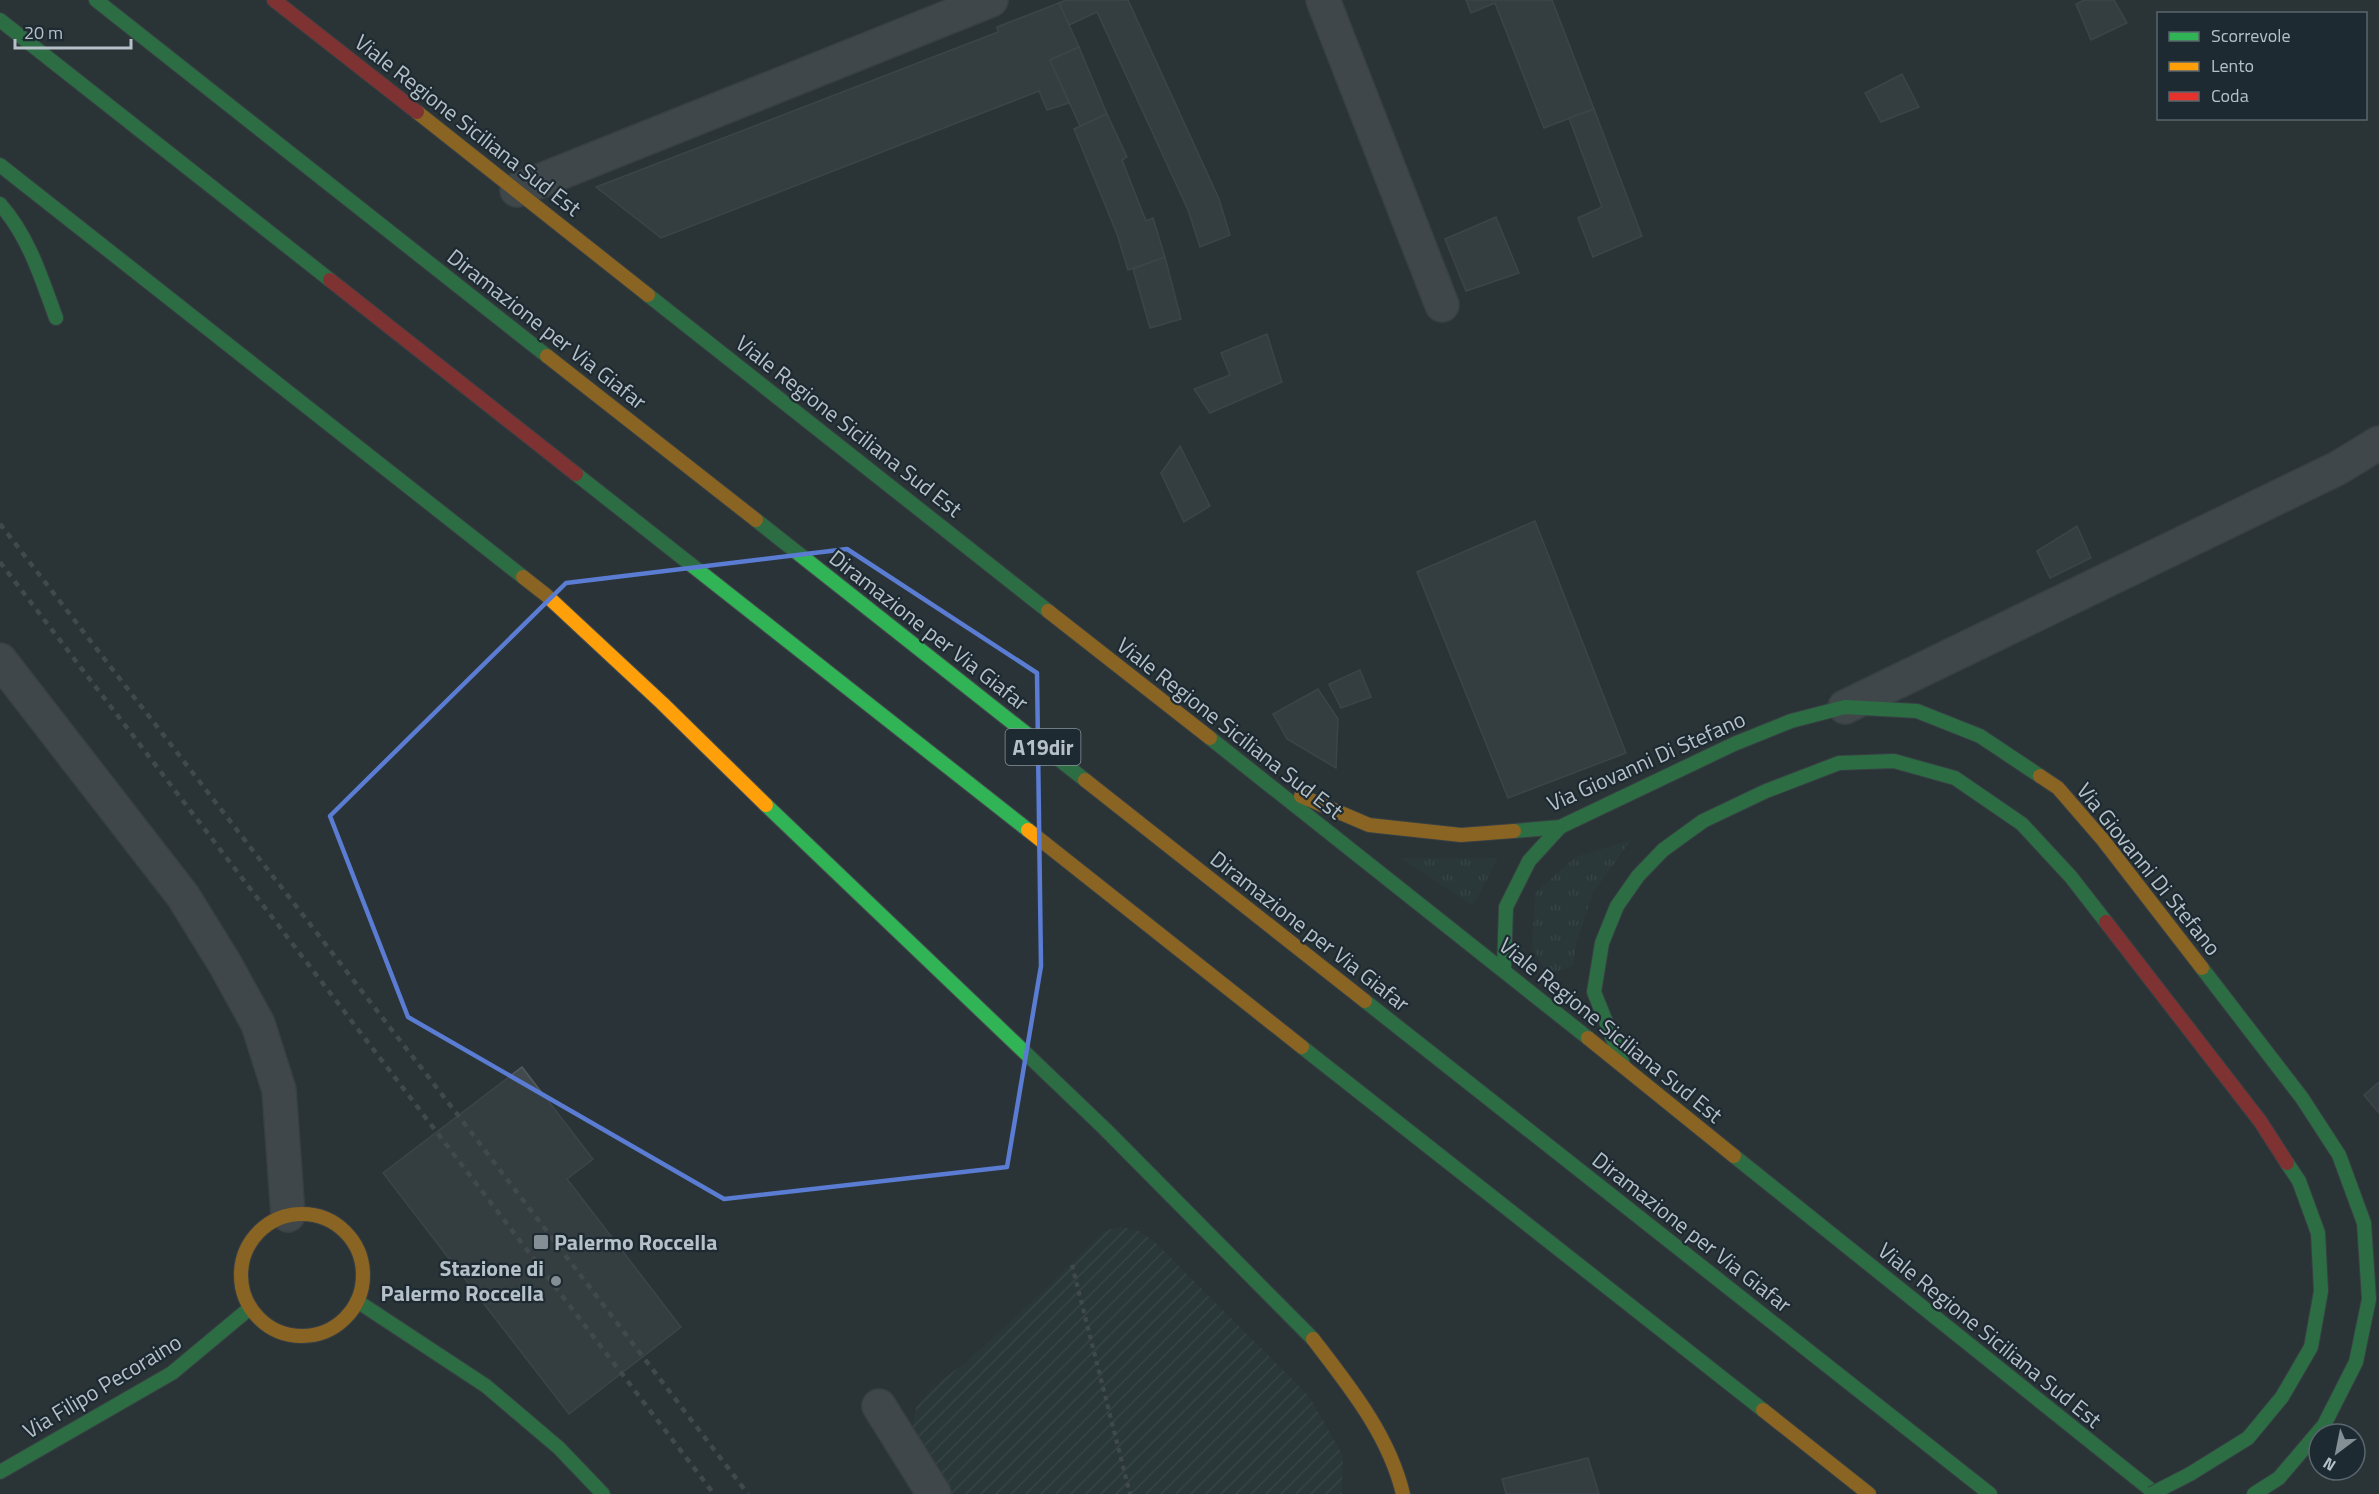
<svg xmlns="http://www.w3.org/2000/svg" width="2379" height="1494" font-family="'Titillium Web',sans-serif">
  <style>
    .grass { fill: url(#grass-tufts) }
    .garden { fill: url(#garden-furrows) }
    .building { fill: #424a4d; stroke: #525a5f; stroke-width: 1.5 }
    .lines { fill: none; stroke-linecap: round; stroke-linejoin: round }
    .street-casing { stroke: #484f52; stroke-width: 36 }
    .fast-casing { stroke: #484f52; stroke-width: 16 }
    .slow-casing { stroke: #484f52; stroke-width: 16 }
    .jam-casing { stroke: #484f52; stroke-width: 16 }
    .path { stroke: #5f6569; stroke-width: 4; stroke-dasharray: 4.5 4.5; stroke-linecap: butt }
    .street { stroke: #5b6165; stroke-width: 33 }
    .fast { stroke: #30b455; stroke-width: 14 }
    .slow { stroke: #ff9f0a; stroke-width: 14 }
    .jam { stroke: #e5322d; stroke-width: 14 }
    .rail { stroke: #5f6468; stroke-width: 4.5; stroke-dasharray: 6 6; stroke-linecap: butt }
    .fast-bridge-casing { stroke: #484f52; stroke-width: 16; stroke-linecap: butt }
    .fast-bridge { stroke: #30b455; stroke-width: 14 }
    .marked { fill: none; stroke: #5a7cd2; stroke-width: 4.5; stroke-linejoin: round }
    .poi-dot { fill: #848f95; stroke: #1e2a32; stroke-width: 2 }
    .labels { text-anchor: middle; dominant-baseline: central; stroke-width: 4.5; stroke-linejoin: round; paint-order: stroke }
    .shield { fill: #1e2a32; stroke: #88939b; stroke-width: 1.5 }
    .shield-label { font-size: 21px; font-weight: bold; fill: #b5c0c8 }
    .street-label { font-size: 22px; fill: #b5c0c8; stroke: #1e2a32 }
    .poi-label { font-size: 22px; font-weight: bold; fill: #b5c0c8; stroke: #1e2a32; text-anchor: start }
  </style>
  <defs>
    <pattern id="grass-tufts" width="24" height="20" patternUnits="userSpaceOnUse" patternTransform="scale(1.5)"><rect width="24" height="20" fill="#2a3f3c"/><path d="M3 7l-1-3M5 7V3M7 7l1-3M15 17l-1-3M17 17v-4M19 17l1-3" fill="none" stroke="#475957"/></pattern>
    <pattern id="garden-furrows" width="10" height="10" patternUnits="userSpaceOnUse" patternTransform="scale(1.5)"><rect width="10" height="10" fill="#2a3f3c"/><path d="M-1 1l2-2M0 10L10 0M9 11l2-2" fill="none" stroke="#475957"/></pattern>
  </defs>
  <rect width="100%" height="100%" fill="#2a3337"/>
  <!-- grass -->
  <g class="grass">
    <path d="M1631,840L1593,893L1576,945L1573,966L1548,975L1532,948L1535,893L1575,857Z"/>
    <path d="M1400,858H1498L1473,906Z"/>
  </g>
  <!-- garden -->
  <path class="garden" d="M1121,1227L1137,1230L1153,1240L1309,1396L1343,1456L1342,1494H952L917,1443L912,1427L916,1407L931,1389L967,1361L1036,1298L1103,1231Z"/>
  <!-- building -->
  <g class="building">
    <path d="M1066,0H1128L1219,199L1230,235L1200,247L1188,210L1097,12L1069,25L1059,3Z"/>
    <path d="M1466,0H1552L1594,109L1544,128L1495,3L1471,13Z"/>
    <path d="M2084,0H2114L2127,23L2091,40L2076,4Z"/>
    <path d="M1059,3L1079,47L1050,60L1069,103L1047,110L1039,91L661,238L596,187L998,32L997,27Z"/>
    <path d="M1079,47L1107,114L1080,126L1050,60Z"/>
    <path d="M1902,74L1919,107L1881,122L1865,93Z"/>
    <path d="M1594,109L1642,236L1593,257L1578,218L1602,207L1569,118Z"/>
    <path d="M1107,114L1127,157L1122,160L1146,221L1153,218L1165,257L1128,270L1117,234L1074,129Z"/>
    <path d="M1496,217L1519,273L1466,291L1445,239Z"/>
    <path d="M1165,257L1181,319L1150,328L1133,269Z"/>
    <path d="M1267,334L1282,382L1210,413L1194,389L1230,375L1221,353Z"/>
    <path d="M1180,446L1210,506L1184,522L1161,473Z"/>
    <path d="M1535,521L1626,753L1508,798L1417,572Z"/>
    <path d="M2077,526L2091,558L2050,578L2037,551Z"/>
    <path d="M1360,670L1371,697L1341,708L1329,684Z"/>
    <path d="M1318,689L1338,719L1336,768L1287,739L1273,714Z"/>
    <path d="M522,1067L593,1159L567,1179L681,1327L569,1414L383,1173Z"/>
    <path d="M2379,1082V1113L2364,1095Z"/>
    <path d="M1588,1458L1599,1494H1506L1502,1479Z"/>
  </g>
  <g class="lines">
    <!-- street casing -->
    <g class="street-casing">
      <g id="street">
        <path d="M1323,0L1442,305"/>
        <path d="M517,190L991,0"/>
        <path d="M0,660L183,896L225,964L258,1024L279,1090L288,1215"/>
        <path d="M1845,707L2338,468L2379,443"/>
        <path d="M879,1406L934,1494"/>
      </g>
    </g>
    <!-- fast casing -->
    <g class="fast-casing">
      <g id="fast">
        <path d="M96,0L547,356"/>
        <path d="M0,20L330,280"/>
        <path d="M0,165L523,577"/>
        <path d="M0,204C29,237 41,277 56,318"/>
        <path d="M648,295L1048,611"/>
        <path d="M576,474L1028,830"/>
        <path d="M756,520L1085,780"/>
        <path d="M1210,738L1588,1038"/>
        <path d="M766,805L1105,1129L1313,1339"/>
        <path d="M1514,831L1560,827L1734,744L1791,721L1845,707L1917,711L1980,736L2040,776"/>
        <path d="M2202,968L2302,1098L2339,1155L2364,1223L2369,1299L2356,1362L2324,1425L2279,1478L2254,1494"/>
        <path d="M1504,970L1506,907L1529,861L1560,827"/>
        <path d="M1365,1001L1990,1494"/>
        <path d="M1302,1047L1763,1410"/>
        <path d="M1623,1064L1594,992L1602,943L1617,906L1638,876L1663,850L1703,821L1766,791L1839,763L1894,761L1955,778L2022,824L2071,877L2106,922"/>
        <path d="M1734,1156L2156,1494"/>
        <path d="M357,1301L486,1386L559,1448L603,1494"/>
        <path d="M0,1472L172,1373L250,1308"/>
        <path d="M2190,1474L2248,1438L2282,1397L2311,1347L2321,1291L2318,1233L2299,1181L2287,1163"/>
      </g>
    </g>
    <!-- slow casing -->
    <g class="slow-casing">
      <g id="slow">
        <path d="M417,112L648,295"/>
        <path d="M547,356L756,520"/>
        <path d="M523,577L546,595L662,703L766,805"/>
        <path d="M1048,611L1210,738"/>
        <path d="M2040,776L2058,788L2103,840L2202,968"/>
        <path d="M1085,780L1365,1001"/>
        <path d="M1301,796L1369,825L1461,835L1514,831"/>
        <path d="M1028,830L1302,1047"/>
        <path d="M1588,1038L1734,1156"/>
        <circle cx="302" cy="1275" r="61"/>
        <path d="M1313,1339C1349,1386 1389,1435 1403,1494"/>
        <path d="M1763,1410L1869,1494"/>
      </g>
    </g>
    <!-- jam casing -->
    <g class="jam-casing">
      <g id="jam">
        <path d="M274,0L417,112"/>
        <path d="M330,280L576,474"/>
        <path d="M2106,922L2260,1121L2287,1163"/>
      </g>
    </g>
    <!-- path -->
    <path class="path" d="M1072,1265L1130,1494"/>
    <!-- street -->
    <use href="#street" class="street"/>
    <!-- fast -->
    <use href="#fast" class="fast"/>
    <!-- slow -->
    <use href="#slow" class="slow"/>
    <!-- jam -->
    <use href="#jam" class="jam"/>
    <!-- rail -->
    <g class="rail">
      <path d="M0,524L464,1123L748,1494"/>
      <path d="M0,562L714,1494"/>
    </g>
    <!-- fast-bridge casing -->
    <g class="fast-bridge-casing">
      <path id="fast-bridge" d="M2151,1494L2190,1474"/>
    </g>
    <!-- fast-bridge -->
    <use href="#fast-bridge" class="fast-bridge"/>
  </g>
  <!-- marked area -->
  <path d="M0 0H2379V1494H0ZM847,549L1037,673L1041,966L1007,1167L724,1199L408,1017L330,816L566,583Z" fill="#2a3337" fill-opacity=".55" fill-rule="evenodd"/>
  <path class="marked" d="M847,549L1037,673L1041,966L1007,1167L724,1199L408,1017L330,816L566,583Z"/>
  <!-- markers -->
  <g class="poi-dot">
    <rect x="533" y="1234" width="16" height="16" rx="3"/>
    <circle cx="556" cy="1281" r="6"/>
  </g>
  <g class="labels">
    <!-- shield labels -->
    <rect class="shield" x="1005.5" y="729" width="75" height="36" rx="4.5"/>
    <g class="shield-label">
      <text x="1043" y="747">A19dir</text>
    </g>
    <!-- street labels -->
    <g class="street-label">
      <text transform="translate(468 125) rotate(38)">Viale Regione Siciliana Sud Est</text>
      <text transform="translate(547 329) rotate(38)">Diramazione per Via Giafar</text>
      <text transform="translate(849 426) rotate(38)">Viale Regione Siciliana Sud Est</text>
      <text transform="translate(929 630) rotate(38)">Diramazione per Via Giafar</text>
      <text transform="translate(1230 728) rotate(38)">Viale Regione Siciliana Sud Est</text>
      <text transform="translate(1646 761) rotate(-24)">Via Giovanni Di Stefano</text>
      <text transform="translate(2149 869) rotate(51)">Via Giovanni Di Stefano</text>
      <text transform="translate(1310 931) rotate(38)">Diramazione per Via Giafar</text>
      <text transform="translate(1611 1030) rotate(39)">Viale Regione Siciliana Sud Est</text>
      <text transform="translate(1692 1232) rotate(38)">Diramazione per Via Giafar</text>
      <text transform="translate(1990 1335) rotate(39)">Viale Regione Siciliana Sud Est</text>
      <text transform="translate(102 1386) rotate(-31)">Via Filipo Pecoraino</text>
    </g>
    <!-- poi labels -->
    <g class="poi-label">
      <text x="554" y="1242">Palermo Roccella</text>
      <text x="544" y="1268" text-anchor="end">Stazione di<tspan x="544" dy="25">Palermo Roccella</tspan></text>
    </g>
  </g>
  <!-- legend -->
  <rect x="2157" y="12" width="210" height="108" fill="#1e2a32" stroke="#5a666e" stroke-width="1.5"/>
  <rect x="2169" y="32" width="30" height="9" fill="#30b455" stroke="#5a666e" stroke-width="1.5"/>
  <text x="2211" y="42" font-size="18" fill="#b5c0c8">Scorrevole</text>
  <rect x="2169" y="62" width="30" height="9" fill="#ff9f0a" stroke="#5a666e" stroke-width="1.5"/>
  <text x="2211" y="72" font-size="18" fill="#b5c0c8">Lento</text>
  <rect x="2169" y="92" width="30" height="9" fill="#e5322d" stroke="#5a666e" stroke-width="1.5"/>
  <text x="2211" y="102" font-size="18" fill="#b5c0c8">Coda</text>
  <!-- north arrow -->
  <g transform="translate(2337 1452) rotate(212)"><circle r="28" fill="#1e2a32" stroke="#5a666e" stroke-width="1.5"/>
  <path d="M0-4.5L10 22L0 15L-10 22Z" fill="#848f95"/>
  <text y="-9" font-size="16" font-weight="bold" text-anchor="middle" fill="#b5c0c8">N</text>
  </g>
  <!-- scale -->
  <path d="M15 39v9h116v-9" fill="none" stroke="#b5c0c8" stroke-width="3"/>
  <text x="24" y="39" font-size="18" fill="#b5c0c8" stroke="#1e2a32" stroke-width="4.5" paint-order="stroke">20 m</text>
</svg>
